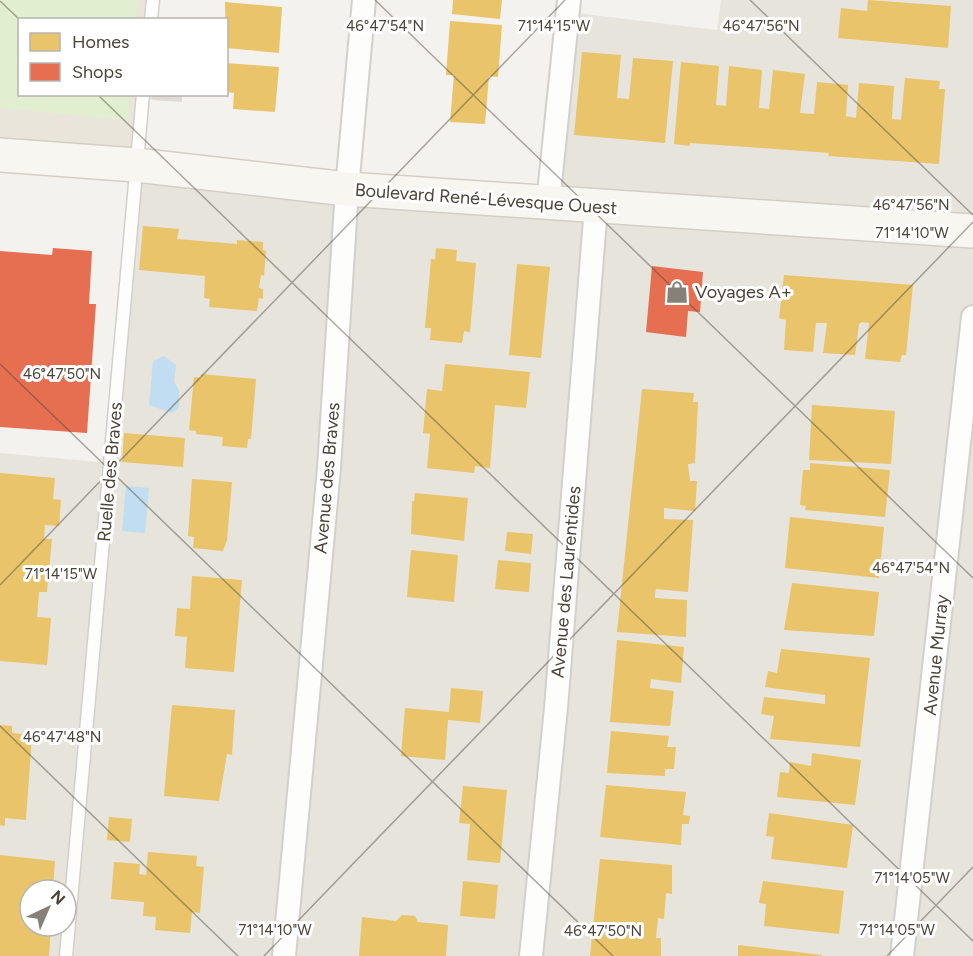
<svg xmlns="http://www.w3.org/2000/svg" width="973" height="956" font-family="Figtree,sans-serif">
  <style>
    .residential { fill: #e7e4dc; fill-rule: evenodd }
    .education { fill: #eae5da }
    .green { fill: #e1eecf }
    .water { fill: #c0ddf1 }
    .homes { fill: #e9c46a }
    .shops { fill: #e76f51 }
    .building { fill: #dedbd6 }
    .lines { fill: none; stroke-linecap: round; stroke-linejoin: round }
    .lane-casing { stroke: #d2d0cb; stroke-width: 15 }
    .street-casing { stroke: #d2d0cb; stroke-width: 26 }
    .secondary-casing { stroke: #d3cfc5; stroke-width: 36 }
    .lane { stroke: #fdfdfc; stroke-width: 12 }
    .street { stroke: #fdfdfc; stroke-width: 22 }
    .secondary { stroke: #f7f6f1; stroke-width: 33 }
    .ticks { fill: none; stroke: #4b4439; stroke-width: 1.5; stroke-opacity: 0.45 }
    .labels { text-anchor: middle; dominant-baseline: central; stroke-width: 6; stroke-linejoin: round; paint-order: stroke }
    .street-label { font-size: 18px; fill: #4b4439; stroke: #fff }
    .poi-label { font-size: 18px; fill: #4b4439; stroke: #fff; text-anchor: start }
    .ticks-label { font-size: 15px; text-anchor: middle; fill: #4b4439; stroke: #fff; stroke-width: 6; stroke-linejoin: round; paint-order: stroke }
  </style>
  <rect width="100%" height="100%" fill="#f4f2ee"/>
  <!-- residential -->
  <path class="residential" d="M721,0H973V956H0V453L111,463L136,165L548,203L568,12L717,30ZM30,890H66V926H30Z"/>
  <!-- education -->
  <path class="education" d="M0,0H153L151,19L20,20V94L143,95L136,165L0,155Z"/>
  <!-- green -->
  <path class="green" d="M0,0H139L137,19L20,20V94L130,95L128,120L0,108Z"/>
  <!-- water -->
  <g class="water">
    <path d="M164,356L176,365L174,382L179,390V407L172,413L149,405L153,361Z"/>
    <path d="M126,486L149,488L145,533L122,531Z"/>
  </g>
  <!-- homes -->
  <g class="homes">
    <path d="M453,0H502L500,19L452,14Z"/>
    <path d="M868,0L951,6L948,48L838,38L841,8L867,11Z"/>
    <path d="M225,2L282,7L279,53L226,48Z"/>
    <path d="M450,21L502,25L498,77L489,76L485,124L450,122L454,75H446Z"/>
    <path d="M582,52L621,55L617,98L629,99L633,58L673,61L665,143L574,135Z"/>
    <path d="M681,62L719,66L716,105L726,106L729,66L762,70L759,108L769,109L773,70L805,74L800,113L814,114L817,82L848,85L846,116L856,118L859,83L894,86L892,119L901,120L905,78L940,81L939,89H945L939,164L828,156L829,153L803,151L690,143V146L674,144Z"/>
    <path d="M226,63L279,67L275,112L233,109L234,93L226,92Z"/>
    <path d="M143,226L179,229L177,239L237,244V240L263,242V250L266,251L264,276L261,275L259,288L263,289V299L259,298L257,311L209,307L210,299L204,298L205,276L139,270Z"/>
    <path d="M436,248L457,250L456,261L476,263L470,332L464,331L462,343L430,340L431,328H425L431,259H435Z"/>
    <path d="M517,264L550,267L541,358L509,355Z"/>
    <path d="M784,275L913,285L906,355H902L900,362L865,359L869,323L862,322L859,324L855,355L823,353L827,323H816L813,352L784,350L786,320L779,318Z"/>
    <path d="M445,364L530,372L526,408L495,405L490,468L475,466L474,473L427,468L430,434L423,433L427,389L442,391Z"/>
    <path d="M201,374L256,379L251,439H248L247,448L222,446L223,437L196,434V431L189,430L194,377L201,378Z"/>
    <path d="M642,389L694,393L693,402H698L695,463L688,464L690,481H697L695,511L664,508V519L693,520L688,592L656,589L655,594V598L687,600L686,637L617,632Z"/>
    <path d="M812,405L895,411L891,464L809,460Z"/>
    <path d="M124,433L185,438L183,467L122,462Z"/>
    <path d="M810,463L890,470L885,517L805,510L806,506L800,505L803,470H810Z"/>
    <path d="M0,473L55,478L53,499L61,500L59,526L45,525L44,539H52L47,592H39L37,617L51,618L47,665L0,661Z"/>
    <path d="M192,479L232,482L227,540L223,551L193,548L194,537L188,536Z"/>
    <path d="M415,493L468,498L464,541L411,534L412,501H414Z"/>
    <path d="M790,517L884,527L879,578L785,568Z"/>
    <path d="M507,532L533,534L531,554L505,551Z"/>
    <path d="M411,550L458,555L454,602L407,597Z"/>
    <path d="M498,560L531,563L529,592L495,589Z"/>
    <path d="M192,576L242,580L234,672L185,668L187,637L175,636L177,608L190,609Z"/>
    <path d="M792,583L879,592L874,636L784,630Z"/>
    <path d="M617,640L684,647L681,683L651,679L650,688L674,691L670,726L610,722Z"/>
    <path d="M781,649L870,658L860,747L770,739L774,716L761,714L764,697L825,704V695L765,687L768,671L777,673Z"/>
    <path d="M451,688L483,691L480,723L448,720L445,760L401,756L405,708L449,712Z"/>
    <path d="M172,705L235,710L232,755L227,754L219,801L164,796Z"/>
    <path d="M0,725L12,726V733L32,735L26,820L5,818V826L0,825Z"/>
    <path d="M611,731L669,736L667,747H676L674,769H665V776L607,773Z"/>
    <path d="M812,753L861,760L855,805L777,797L780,772L789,773L790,762L811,766Z"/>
    <path d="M606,785L686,792L683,815L690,816L689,824H682L681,845L600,837Z"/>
    <path d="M463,786L507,790L500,863L467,860L470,824L459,823Z"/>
    <path d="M769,813L853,825L847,868L771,859L774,837L766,836Z"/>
    <path d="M109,817L132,819L130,842L107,840Z"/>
    <path d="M148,852L197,856L196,866L204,867L200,913L192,912L190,933L155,930L156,917L143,916L144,902L111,899L114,862L140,864L139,874L146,875Z"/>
    <path d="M0,855L55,861L53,890H30V926H51L49,956H0Z"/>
    <path d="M600,859L672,865V894L666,893L664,919L658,918L656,938H661V956H590Z"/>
    <path d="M463,881L498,885L495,919L460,916Z"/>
    <path d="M763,881L844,891L839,934L764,926L766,904L759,903Z"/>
    <path d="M402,915L415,916L418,922L448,925L446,956H359L362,917L396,921Z"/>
    <path d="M738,945L822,955L821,956H738Z"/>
  </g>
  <!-- shops -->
  <g class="shops">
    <path d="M53,248L92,251L89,304H96L87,433L0,427V251L52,255Z"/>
    <path d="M652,266L703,272L700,312L688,311L686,337L646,332Z"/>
  </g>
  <!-- building -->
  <path class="building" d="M152,94H182V102L151,100Z"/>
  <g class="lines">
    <!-- lane casing -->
    <g class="lane-casing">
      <g id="lane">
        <path d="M151,20L153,0"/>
        <path d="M66,956L143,94"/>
      </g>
    </g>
    <!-- street casing -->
    <g class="street-casing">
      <g id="street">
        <path d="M548,203L569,0"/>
        <path d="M284,956L329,468L347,189L364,0"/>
        <path d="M531,956L556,708L596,207"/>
        <path d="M902,956L973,317"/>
      </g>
    </g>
    <!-- secondary casing -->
    <g class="secondary-casing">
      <path id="secondary" d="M0,155L136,165L347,189L973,231"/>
    </g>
    <!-- lane -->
    <use href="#lane" class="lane"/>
    <!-- street -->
    <use href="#street" class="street"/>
    <!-- secondary -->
    <use href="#secondary" class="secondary"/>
  </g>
  <!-- ticks -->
  <path class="ticks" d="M375,0L973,578M750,0L973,215M0,1L20,20M97,94L973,941M0,364L613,956M0,585L565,0M0,726L238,956M264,956L973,222M887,956L973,867"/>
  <!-- icons -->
  <defs>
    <g id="shop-bare" transform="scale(1.8)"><path d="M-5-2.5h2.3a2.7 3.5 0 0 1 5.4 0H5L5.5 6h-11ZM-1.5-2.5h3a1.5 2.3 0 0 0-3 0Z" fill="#868178" stroke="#fff" stroke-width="2.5" paint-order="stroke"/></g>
  </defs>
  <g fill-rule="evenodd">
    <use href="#shop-bare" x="677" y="292"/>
  </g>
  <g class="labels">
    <!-- street labels -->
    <g class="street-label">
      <text transform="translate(486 199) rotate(4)">Boulevard René-Lévesque Ouest</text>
      <text transform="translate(110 472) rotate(-85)">Ruelle des Braves</text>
      <text transform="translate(327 478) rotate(-85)">Avenue des Braves</text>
      <text transform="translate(566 582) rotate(-85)">Avenue des Laurentides</text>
      <text transform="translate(936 655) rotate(-84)">Avenue Murray</text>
    </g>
    <!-- poi labels -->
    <g class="poi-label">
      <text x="695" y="292">Voyages A+</text>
    </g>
  </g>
  <g class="ticks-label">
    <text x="385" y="31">46°47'54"N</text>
    <text x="761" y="31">46°47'56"N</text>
    <text x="554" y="31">71°14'15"W</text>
    <text x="911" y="210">46°47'56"N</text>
    <text x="912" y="238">71°14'10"W</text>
    <text x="62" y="379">46°47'50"N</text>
    <text x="911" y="573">46°47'54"N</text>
    <text x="61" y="579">71°14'15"W</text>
    <text x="62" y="742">46°47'48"N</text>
    <text x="912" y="883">71°14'05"W</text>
    <text x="275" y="935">71°14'10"W</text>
    <text x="897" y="935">71°14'05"W</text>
    <text x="603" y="936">46°47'50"N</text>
  </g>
  <!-- legend -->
  <rect x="18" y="18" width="210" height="78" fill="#ffffff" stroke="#b7b4b0" stroke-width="1.5"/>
  <rect x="30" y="33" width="30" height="18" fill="#e9c46a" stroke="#b7b4b0" stroke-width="1.5"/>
  <text x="72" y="48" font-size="18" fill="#4b4439">Homes</text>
  <rect x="30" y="63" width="30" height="18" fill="#e76f51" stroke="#b7b4b0" stroke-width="1.5"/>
  <text x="72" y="78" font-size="18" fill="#4b4439">Shops</text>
  <!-- north arrow -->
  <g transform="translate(48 908) rotate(44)"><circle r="28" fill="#ffffff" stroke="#b7b4b0" stroke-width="1.5"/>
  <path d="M0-4.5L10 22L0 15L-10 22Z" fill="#868178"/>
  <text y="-9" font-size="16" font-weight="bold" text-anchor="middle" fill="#4b4439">N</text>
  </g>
</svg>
